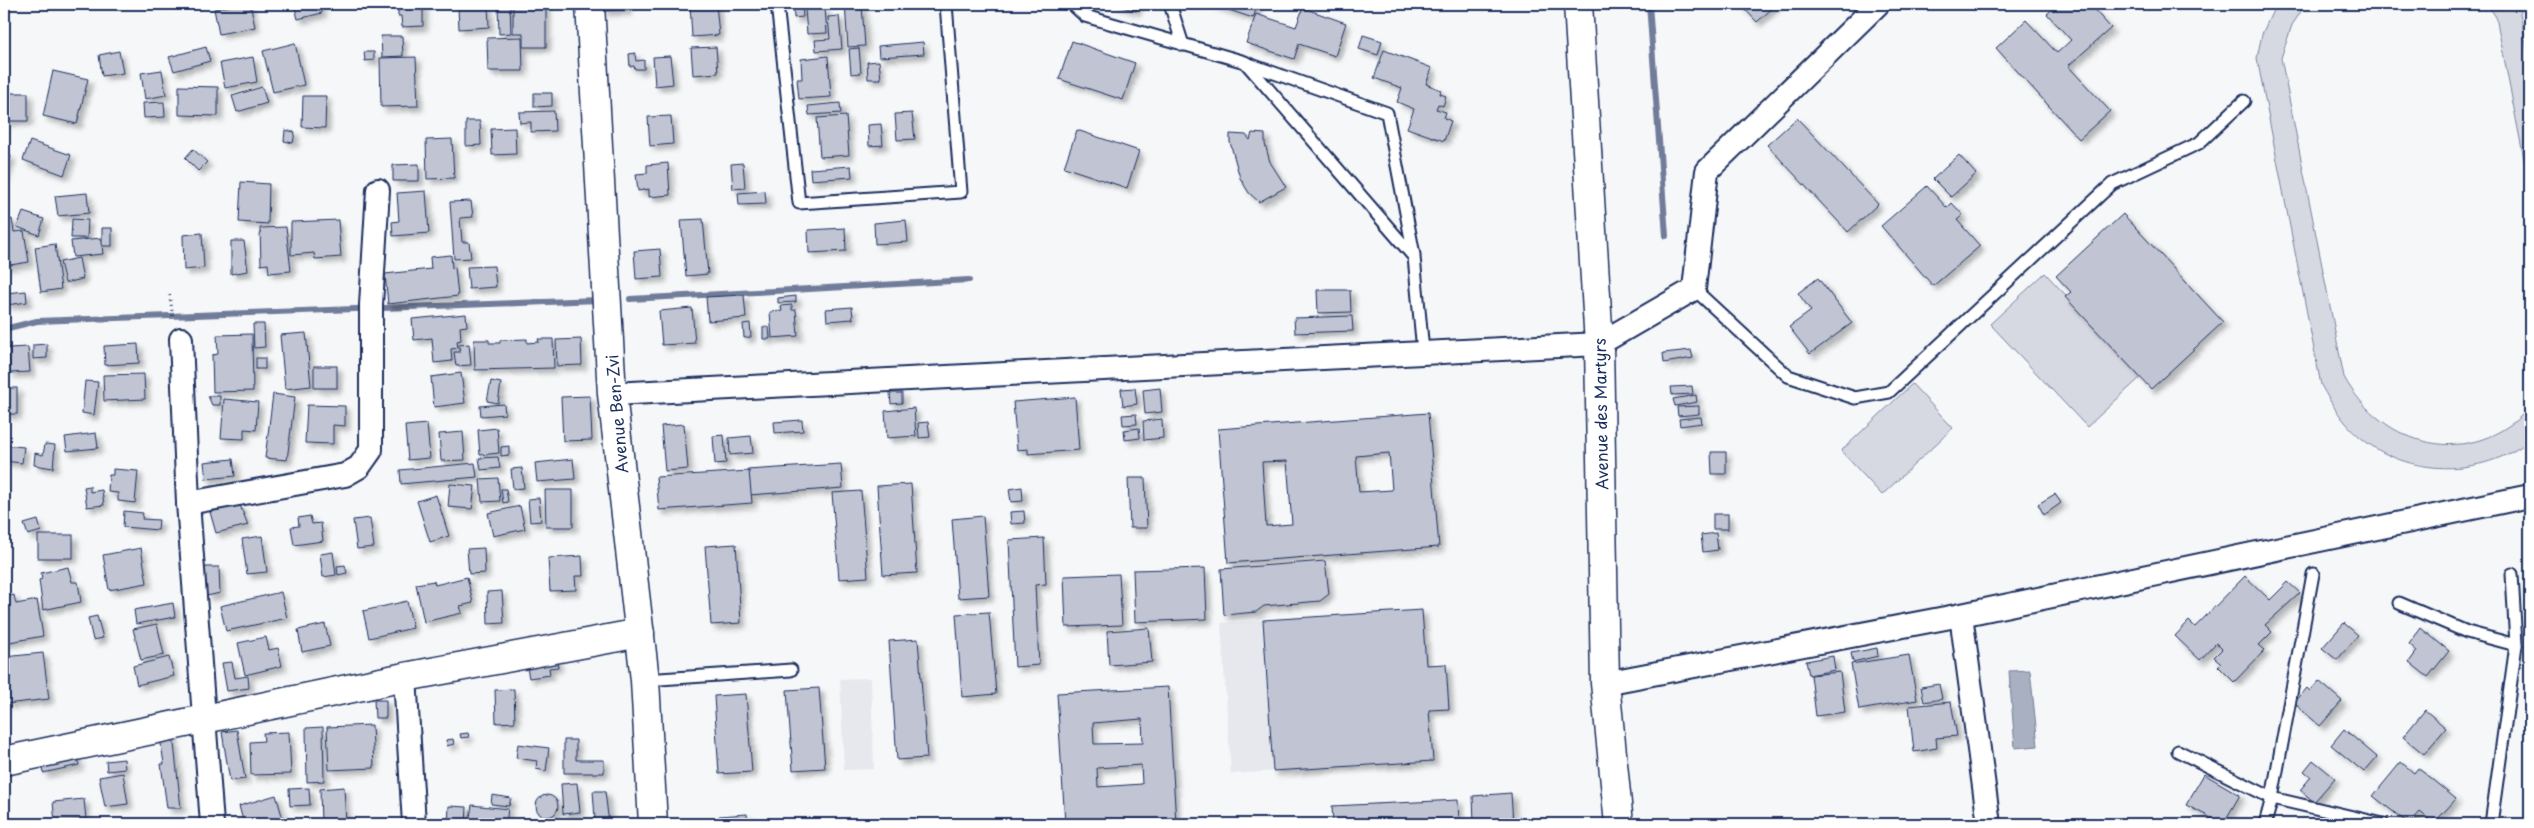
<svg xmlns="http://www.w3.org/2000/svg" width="2534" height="828" font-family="'Playpen Sans',sans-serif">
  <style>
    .built { fill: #e6e8ee }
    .green { fill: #d6d9e2; stroke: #7884a0 }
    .water { fill: #a9b0c1; stroke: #707c99 }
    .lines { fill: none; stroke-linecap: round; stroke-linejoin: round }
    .stream { stroke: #707c99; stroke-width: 6 }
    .building { fill: #c0c4d3; stroke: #1b2f5e; fill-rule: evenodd; filter: url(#shadow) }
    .service-casing { stroke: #1b2f5e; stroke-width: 15 }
    .minor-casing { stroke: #1b2f5e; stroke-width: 26 }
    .tertiary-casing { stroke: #1b2f5e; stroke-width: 31 }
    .primary-casing { stroke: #1b2f5e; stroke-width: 31 }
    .path { stroke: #1b2f5e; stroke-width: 3; stroke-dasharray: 1 4; stroke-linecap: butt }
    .service { stroke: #fff; stroke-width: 11 }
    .minor { stroke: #fff; stroke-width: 22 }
    .tertiary { stroke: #fff; stroke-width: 28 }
    .primary { stroke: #fff; stroke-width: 28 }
    .labels { text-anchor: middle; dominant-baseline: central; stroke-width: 4; stroke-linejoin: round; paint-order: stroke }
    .street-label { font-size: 16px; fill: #1b2f5e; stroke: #fff }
  </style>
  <defs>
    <filter id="shadow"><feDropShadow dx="4.5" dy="4.5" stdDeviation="2.5" flood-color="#0004"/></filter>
  </defs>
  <rect width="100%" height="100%" fill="#f6f7f9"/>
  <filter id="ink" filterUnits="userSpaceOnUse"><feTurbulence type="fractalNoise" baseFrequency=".02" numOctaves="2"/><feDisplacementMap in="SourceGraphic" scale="10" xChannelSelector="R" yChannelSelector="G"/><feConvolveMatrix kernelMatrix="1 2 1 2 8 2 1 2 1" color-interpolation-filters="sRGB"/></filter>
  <g filter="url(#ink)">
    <!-- built -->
    <g class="built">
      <path d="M1422,610L1426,665L1446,664L1449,709L1429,710L1433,761L1231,774L1221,623Z"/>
      <path d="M871,678L874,769L844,770L840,679Z"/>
    </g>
    <!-- green -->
    <g class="green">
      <path d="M2276,4H2306L2292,25L2281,58L2344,377C2383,448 2472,471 2530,407V440C2482,478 2407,477 2360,437C2343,423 2332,405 2321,385L2257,58L2262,34Z"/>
      <path d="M2487,4H2516L2519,7L2530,65V190L2496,17Z"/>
      <path d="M2045,273L2142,376L2087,427L1990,324Z"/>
      <path d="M1912,384L1953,428L1882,495L1841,451Z"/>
    </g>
    <!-- water -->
    <path class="water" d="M2030,670L2038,746L2015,748L2009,671Z"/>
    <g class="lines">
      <!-- stream -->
      <g class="stream">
        <path d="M1649,4L1666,236"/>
        <path d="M630,299L969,280"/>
        <path d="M4,329L37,321L599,300"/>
      </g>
    </g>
    <!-- building -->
    <g class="building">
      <path d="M239,4H250L255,27L219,34L214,9Z"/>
      <path d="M294,4H320L322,13L298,19Z"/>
      <path d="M398,4H423V26L402,27L401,16H398Z"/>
      <path d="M510,4L511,33L499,34L498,5Z"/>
      <path d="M513,4H546V47H523V33H513Z"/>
      <path d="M603,4H627L628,10L603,11Z"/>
      <path d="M690,4H716L719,35L692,37Z"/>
      <path d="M793,4H802L803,17L794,18Z"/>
      <path d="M845,4L862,6L865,46L848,47Z"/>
      <path d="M1113,4H1138L1136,11Z"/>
      <path d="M1211,4H1258L1253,18Z"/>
      <path d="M1740,4H1777L1757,22Z"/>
      <path d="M2058,4H2089L2111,28L2068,66L2110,111L2079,139L1996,48L2026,20L2057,53L2071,40L2047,14Z"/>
      <path d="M488,5L489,27L459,29L458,7Z"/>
      <path d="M825,8L827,33L807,34L805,9Z"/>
      <path d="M1303,8L1346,23L1335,56L1299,44L1294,59L1246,43L1256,14L1296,27Z"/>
      <path d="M839,16L842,49L816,51L815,40L830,39L828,17Z"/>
      <path d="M1363,35L1382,41L1378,55L1359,49Z"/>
      <path d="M381,36H402L403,56L382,57Z"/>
      <path d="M522,37L523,71H488L487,38Z"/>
      <path d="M1072,41L1135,63L1123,100L1059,79Z"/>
      <path d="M923,42L924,54L879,57L878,46Z"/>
      <path d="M295,43L304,85L273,92L263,51Z"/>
      <path d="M206,47L210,61L174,71L169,57Z"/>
      <path d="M716,47L718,73L693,75L691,48Z"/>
      <path d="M859,48L861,73L851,74L849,49Z"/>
      <path d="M1384,50L1432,68L1426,84L1441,90L1440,94L1446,96L1443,106L1438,104L1436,109L1446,112L1444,118L1451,121L1444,141L1407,128L1414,109L1397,102L1402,88L1374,78Z"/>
      <path d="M119,51L123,73L102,76L99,55Z"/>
      <path d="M364,52H374V60L365,61Z"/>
      <path d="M635,53L636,61L644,60V69H635L634,66L630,67L629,54Z"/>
      <path d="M670,56L673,84L655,86L653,57Z"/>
      <path d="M828,56L831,97L799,99L797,79H802L801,59Z"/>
      <path d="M253,57L257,82L225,88L220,63Z"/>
      <path d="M416,57L418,106L381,107L380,58Z"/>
      <path d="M879,61L881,79H868L867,62Z"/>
      <path d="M162,70L166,95L145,99L141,73Z"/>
      <path d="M53,71L88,79L77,124L43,116Z"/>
      <path d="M179,86L218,87V116L179,115Z"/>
      <path d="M262,87L267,103L237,112L232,96Z"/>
      <rect x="4" y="93" width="24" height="28"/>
      <path d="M534,93H552V106L534,107Z"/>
      <path d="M303,96H326L325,128L302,127Z"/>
      <path d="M164,102L165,117L144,118L143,103Z"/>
      <path d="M840,103L841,113L809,115L808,106Z"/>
      <path d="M554,111L555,131L531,132V122L520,123L519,112Z"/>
      <path d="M912,113L915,139L897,140L895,114Z"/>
      <path d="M671,116L673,144L650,146L648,117Z"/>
      <path d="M846,116L849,155L820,157L817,118Z"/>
      <path d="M1797,118L1878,204L1848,232L1767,145Z"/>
      <path d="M466,121H480L481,145L466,146Z"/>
      <path d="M881,124L883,145L869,146L868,125Z"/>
      <path d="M515,128L516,154L492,155L491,129Z"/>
      <path d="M285,130L295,132L293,143L284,141Z"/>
      <path d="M1077,130L1139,151L1127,188L1064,167Z"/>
      <path d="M1252,133L1265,134V144L1270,162L1286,187L1259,202L1249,193L1240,178L1230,142V134L1246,135L1250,140Z"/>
      <path d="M452,139L454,178L427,179L426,140Z"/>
      <path d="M30,141L71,155L64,175L23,160Z"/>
      <path d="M193,149L207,162L198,171L185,158Z"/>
      <path d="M4,154L11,156L4,178Z"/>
      <path d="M1959,155L1976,174L1951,197L1933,179Z"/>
      <path d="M668,163L670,195L649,197V189L638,191L636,174L647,173V165Z"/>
      <path d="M743,163L745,188L733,189L731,164Z"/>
      <path d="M419,164V181H393V165Z"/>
      <path d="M851,166L852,177L811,180L810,169Z"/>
      <path d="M241,182L269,184L268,224L239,222Z"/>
      <path d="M1927,186L1947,208L1952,203L1963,215L1957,220L1980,246L1933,286L1881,226Z"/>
      <path d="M426,191L429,233L393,236L392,222L399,221L397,193Z"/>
      <path d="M765,191L766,204L739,205L738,193Z"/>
      <path d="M87,193L89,213L58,216L55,196Z"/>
      <path d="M471,201L473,217L460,218L462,242H469L471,258L454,259L450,202Z"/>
      <path d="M23,212L44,219L39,235L17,227Z"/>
      <path d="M2123,214L2223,322L2151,389L2065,297L2071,292L2056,276Z"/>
      <path d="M12,219L14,232L24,231L29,262L4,266V220Z"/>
      <path d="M72,219L88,220L87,238H71Z"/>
      <path d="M703,219L708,274L686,276L681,220Z"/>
      <path d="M338,220L341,257L315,259L314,253L291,255V222Z"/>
      <path d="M906,220L908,242L875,244L874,223Z"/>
      <path d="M286,227L291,271L269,273L268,264L261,265L260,228Z"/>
      <rect x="102" y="228" width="10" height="18"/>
      <path d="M845,228L846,251L809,253L808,230Z"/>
      <path d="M202,233L204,268L184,270L183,235Z"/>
      <path d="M101,238L103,254L73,257L71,241Z"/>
      <path d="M231,241H244L248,271L231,274Z"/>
      <path d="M55,244L61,289L41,292L35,247Z"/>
      <path d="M660,249L662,277L636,279L634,251Z"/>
      <path d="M451,255L452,268L455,267L458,296L388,304L385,274L431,269L430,257Z"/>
      <path d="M79,258L83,279L65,283L60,262Z"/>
      <path d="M494,266L496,287L469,289L467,267Z"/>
      <path d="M1818,278L1852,323L1810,354L1789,327L1811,311L1798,293Z"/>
      <path d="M1317,290H1350L1351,312L1318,313Z"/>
      <path d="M26,291L27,302L7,305L5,293Z"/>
      <path d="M744,295L746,318L708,321L706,297Z"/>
      <path d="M796,296V302L778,303V298Z"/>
      <path d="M792,305V310H796L798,336L772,338L770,312L782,311L781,306Z"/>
      <path d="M852,307L853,319L827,321L826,309Z"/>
      <path d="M692,308L695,343L662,345L659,311Z"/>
      <path d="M466,314L467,326L460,327L461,340L457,341L458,348L451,349L452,361L434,363L432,338L414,340L412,319Z"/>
      <path d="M1352,316L1353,331L1295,333L1294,318Z"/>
      <path d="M750,323L751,337L744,338L743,324Z"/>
      <path d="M253,324H264L265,347L254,348Z"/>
      <path d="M763,327H769L770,339H763Z"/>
      <path d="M306,333L311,386L285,389L280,335Z"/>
      <path d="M252,334L253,391L213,392L212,355L218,354L217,335Z"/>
      <path d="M527,339V343L539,342L538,339H553L554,368L475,370L474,340H489V343H500V340Z"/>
      <path d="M581,339L582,365L557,366L556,340Z"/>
      <path d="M47,344V358L33,359V345Z"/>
      <path d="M138,344L139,363L105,365L104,346Z"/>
      <path d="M469,344L471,365L456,366L454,352H460L459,345Z"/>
      <path d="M28,347L30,372L10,373L9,348Z"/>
      <path d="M1691,350L1693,358L1664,363L1663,353Z"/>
      <rect x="256" y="358" width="9" height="11"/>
      <rect x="314" y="366" width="23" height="22"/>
      <path d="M461,373L465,403L434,407L431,377Z"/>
      <path d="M144,374L145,399L104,401L103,375Z"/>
      <path d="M85,381L98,382L94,415L82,413Z"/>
      <path d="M491,381L501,383L498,403L487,401Z"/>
      <path d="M1692,386L1693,394L1672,395L1671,387Z"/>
      <rect x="4" y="388" width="13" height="26"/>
      <path d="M1135,388L1137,404L1123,406L1121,389Z"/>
      <path d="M1160,388L1162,412L1145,414L1143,390Z"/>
      <path d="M890,393H902V403L891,404Z"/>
      <path d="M273,394L295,397L287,460L265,458Z"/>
      <path d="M1696,395L1697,402L1675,406L1673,399Z"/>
      <path d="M208,396H220V405H212Z"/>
      <path d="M590,396L592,440L563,441L561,397Z"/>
      <path d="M1075,397L1079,450L1028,454V449L1017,450L1013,402Z"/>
      <path d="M224,399L258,402L256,430L244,429V439L221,438Z"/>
      <path d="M504,404L505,414L481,416L480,406Z"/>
      <path d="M307,405L345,406V426L333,425V444L305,443Z"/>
      <path d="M1699,406V414L1678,416L1677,407Z"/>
      <path d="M914,408L916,436L887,438L885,411Z"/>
      <path d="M1428,413L1439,547L1228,563L1218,429ZM1389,453L1392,490L1359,492L1356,456ZM1287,461L1292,524L1266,526L1262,462Z"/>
      <path d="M1136,414L1137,424L1123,425L1122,415Z"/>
      <path d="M1701,417L1702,423L1680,426L1679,419Z"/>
      <path d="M1162,419L1163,438L1144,440L1143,421Z"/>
      <path d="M802,420L803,431L775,433L774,422Z"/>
      <path d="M928,422L930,437L919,438L918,423Z"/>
      <path d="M427,424L430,458L408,460L405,426Z"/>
      <path d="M684,424L688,469L665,471L661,426Z"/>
      <path d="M497,428L499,453L480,455L478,430Z"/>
      <path d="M1139,428L1140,438L1125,440L1124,430Z"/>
      <path d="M463,432L465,460L441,461L439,434Z"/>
      <path d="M96,433L98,448L67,451L65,437Z"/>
      <path d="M724,435L726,463L715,464L713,436Z"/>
      <path d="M751,436L753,453L730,455L729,438Z"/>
      <path d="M45,444L55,445L53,468L34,465L35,453L43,455Z"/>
      <path d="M4,445L24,447L22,463L4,461Z"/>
      <path d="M509,446V455L501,456V447Z"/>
      <path d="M1711,452H1726V474H1712Z"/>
      <path d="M498,457L500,468L481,470L479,458Z"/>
      <path d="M233,459L235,476L206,479L204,462Z"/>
      <path d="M573,459L575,479L537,482L535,463Z"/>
      <path d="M475,463L477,477L401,484L400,470Z"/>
      <path d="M841,464L843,488L749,495L747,470Z"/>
      <path d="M522,468L524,488L513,489L511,469Z"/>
      <path d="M113,469L138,471L135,503L118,501V493L108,492L109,475H113Z"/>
      <path d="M749,471L752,503L659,510L656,477Z"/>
      <path d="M498,478L500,501L482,502L480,479Z"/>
      <path d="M1128,478H1145L1147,528H1130Z"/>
      <path d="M450,484L475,486L472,509L448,507Z"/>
      <path d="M911,484L917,573L883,575L877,486Z"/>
      <path d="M90,486V492L102,490L104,505L87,507L84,487Z"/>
      <path d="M1022,487L1023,501L1011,502L1009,489Z"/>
      <path d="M501,489H506L508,502L503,503Z"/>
      <path d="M545,490H573V527H546Z"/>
      <path d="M861,491L868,577L839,579L832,493Z"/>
      <path d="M2055,494L2061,503L2044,515L2038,504Z"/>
      <path d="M436,495L449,536L430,542L417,501Z"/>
      <path d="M539,498L541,521L530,522L528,499Z"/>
      <path d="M240,505L248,525L216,533L210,512Z"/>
      <path d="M520,506L525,529L493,536L488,513Z"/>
      <path d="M124,511L143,513L142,519L159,520L158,530L123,527Z"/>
      <path d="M1024,511L1025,523L1011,524L1010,512Z"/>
      <rect x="1713" y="514" width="15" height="15"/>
      <path d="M310,516L312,524L321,523L323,541L294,545L291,527L299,526L298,518Z"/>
      <path d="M983,516L989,596L958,598L952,519Z"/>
      <path d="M370,518L374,547L357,549L353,520Z"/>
      <path d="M38,520L41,531L28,535L24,524Z"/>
      <path d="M1716,533L1718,550L1703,552L1701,535Z"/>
      <rect x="38" y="535" width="35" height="23"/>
      <path d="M262,536L267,572L247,574L242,539Z"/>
      <path d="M1044,538L1046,584L1035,585L1039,665L1015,667L1009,540Z"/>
      <path d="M736,544L741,623L711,625L705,546Z"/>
      <path d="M141,548L147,583L109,590L103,555Z"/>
      <path d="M484,548L485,573L469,574L467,549Z"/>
      <path d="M333,552L336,575L323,577L320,554Z"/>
      <path d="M582,556L583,576H575L576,590L550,591L548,558Z"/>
      <path d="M1325,561L1329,594L1320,601L1264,606L1256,612L1224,615L1221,569Z"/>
      <path d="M345,565L347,573L338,575L337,566Z"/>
      <path d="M68,567L72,582H78L81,602L43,610L39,580L42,579L41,573Z"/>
      <path d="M202,567H219L220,593L207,596Z"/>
      <path d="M1205,568L1207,619L1135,622L1133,570Z"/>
      <path d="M1119,574L1122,625L1066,627L1064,576Z"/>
      <path d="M2245,576L2270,600L2288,582L2300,593L2265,625L2272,632L2259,645L2265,650L2234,682L2218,666L2221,663L2214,657L2222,649L2216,643L2200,660L2175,636L2189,621L2195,627Z"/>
      <path d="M467,577L473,603L460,606L462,613L424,622L416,584L434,581L435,585Z"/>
      <path d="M502,591L504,623L488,624L487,592Z"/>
      <path d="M281,592L287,618L226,631L220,606Z"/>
      <path d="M14,595L16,604L37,600L43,636L4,643V597Z"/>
      <path d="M407,601L413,628L369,638L363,611Z"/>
      <path d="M173,603L175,617L136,624L134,610Z"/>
      <path d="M1422,610L1426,665L1446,664L1449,709L1429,710L1433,761L1273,771L1263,620Z"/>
      <path d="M989,612L996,694L962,697L956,614Z"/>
      <path d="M97,616L103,638L93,640L88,618Z"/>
      <path d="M2344,623L2358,635L2337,660L2322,648Z"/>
      <path d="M157,624L164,655L141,660L133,629Z"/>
      <path d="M325,624L330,646L302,652L298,630Z"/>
      <path d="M1149,628L1152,662L1109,665L1107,631Z"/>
      <path d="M2421,628L2449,651L2428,677L2409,662L2417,651L2409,644Z"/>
      <path d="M266,637L269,650L278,648L282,666L245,675L238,643Z"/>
      <path d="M918,639L927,758L897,760L889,641Z"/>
      <path d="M1877,648L1878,656L1853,662L1851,653Z"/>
      <path d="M43,653L49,699L6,704L4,657Z"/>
      <path d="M1909,655L1917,700L1859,710L1851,664Z"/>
      <path d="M1833,656L1835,670L1809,675L1806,661Z"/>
      <path d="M169,657L174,676L137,685L133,666Z"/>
      <path d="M556,658L558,667L549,668L550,675L529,678L526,663Z"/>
      <path d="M232,662L235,678L248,676L249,688L227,691L222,663Z"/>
      <path d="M1840,672L1845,712L1816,716L1811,675Z"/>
      <path d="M2319,681L2342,701L2320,726L2294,703L2307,688L2310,691Z"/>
      <path d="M1939,684L1942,699L1924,702L1921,687Z"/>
      <path d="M1168,687L1176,824H1065L1057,693ZM1142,719L1143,743L1094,744L1093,723ZM1141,765L1142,784L1098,787L1097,768Z"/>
      <path d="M819,688L825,768L793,770L787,690Z"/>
      <path d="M514,689L515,722L496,723L495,690Z"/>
      <path d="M746,694L752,772L719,774L714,696Z"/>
      <path d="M374,700H386V718H375Z"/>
      <path d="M1951,702L1957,736L1936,738L1937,748L1914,752L1909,706Z"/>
      <path d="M2425,710L2446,728L2424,754L2403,737Z"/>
      <path d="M372,725L374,768L329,770L327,727Z"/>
      <path d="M323,727L324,781L307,782L306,728Z"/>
      <path d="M2344,729L2377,757L2364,772L2331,745Z"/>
      <path d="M237,730L245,779L230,781L222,732Z"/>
      <path d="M289,732L291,774L251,775L250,742L264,741L263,733Z"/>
      <path d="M468,733L469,737L461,738L460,734Z"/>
      <path d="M173,735L181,808H167L161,764H164L160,737Z"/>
      <path d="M453,739L454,744L447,746L446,740Z"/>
      <path d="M564,740H576V760H604V773H564Z"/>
      <path d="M518,744L549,748L546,771L536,769L537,761L516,758Z"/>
      <path d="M75,752L79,765L43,773L40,760Z"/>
      <path d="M124,759L125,769L107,771L106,761Z"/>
      <path d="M2313,760L2335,778L2314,802L2300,790L2311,777L2304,771Z"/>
      <path d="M2401,762L2414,773L2418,768L2456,799L2434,823L2420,812L2409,824L2373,796Z"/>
      <path d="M123,773L128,804L105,807L99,777Z"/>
      <path d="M2204,774L2240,795L2223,824L2186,805Z"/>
      <path d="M577,783L580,812L563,814L561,784Z"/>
      <path d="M344,787L346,824H321L320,789Z"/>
      <path d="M309,788L310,805L290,806L289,789Z"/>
      <path d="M593,791H605L609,824H575V821L595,819Z"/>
      <path d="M1511,793L1513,824H1474L1473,796Z"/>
      <path d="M276,795L283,819L266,824H244L239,806Z"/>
      <path d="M492,795L511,798L509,806L491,804Z"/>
      <circle cx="547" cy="806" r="11"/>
      <path d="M84,799L86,820L55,823L53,802Z"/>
      <path d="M1458,800L1459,824H1333L1332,806Z"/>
      <path d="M472,805L508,809L506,824H469Z"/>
      <path d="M449,806L467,807L466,824H448Z"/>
      <path d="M747,814L748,824H720L719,816Z"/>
      <path d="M562,822V824H542Z"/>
    </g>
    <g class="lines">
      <!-- service casing -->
      <g class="service-casing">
        <g id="service">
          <path d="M777,4L799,203L961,192L946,4"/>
          <path d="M1072,4L1085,16L1245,62L1414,257L1423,351"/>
          <path d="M1170,4L1183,45"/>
          <path d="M1246,63L1387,113L1414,255"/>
          <path d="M1694,289L1788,376L1855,398L1889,392L2112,184L2199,143L2244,101"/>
          <path d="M2399,603L2467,632L2516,645"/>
          <path d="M645,680L791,670"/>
          <path d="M2178,751L2272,798L2383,824"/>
          <path d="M2265,824L2272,798L2313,574"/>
          <path d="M2491,824L2516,645L2512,574"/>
        </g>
      </g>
      <!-- minor casing -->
      <g class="minor-casing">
        <g id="minor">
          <path d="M181,339L188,503L212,824"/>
          <path d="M612,394L1599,344L1694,289L1707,171L1878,4"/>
          <path d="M188,503L345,475L359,467L371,450V305L378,190"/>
          <path d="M1961,615L1989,824"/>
          <path d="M405,677L414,824"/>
          <path d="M1605,683L1961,615L2530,496"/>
        </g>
      </g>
      <!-- tertiary casing -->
      <g class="tertiary-casing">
        <g id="tertiary">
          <path d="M590,4L612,394L645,680L653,824"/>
          <path d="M4,761L405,677L640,633"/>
        </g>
      </g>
      <!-- primary casing -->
      <g class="primary-casing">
        <path id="primary" d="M1578,4L1599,344L1605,683L1619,824"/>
      </g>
      <!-- path -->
      <path class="path" d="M170,295L173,319"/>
      <!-- service -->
      <use href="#service" class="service"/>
      <!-- minor -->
      <use href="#minor" class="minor"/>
      <!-- tertiary -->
      <use href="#tertiary" class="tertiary"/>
      <!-- primary -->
      <use href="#primary" class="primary"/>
    </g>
  </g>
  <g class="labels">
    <!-- street labels -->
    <g class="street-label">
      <text transform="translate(616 414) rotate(-95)">Avenue Ben-Zvi</text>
      <text transform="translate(1600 414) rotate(-91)">Avenue des Martyrs</text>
    </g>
  </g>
  <!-- margin -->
  <rect width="2534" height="828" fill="none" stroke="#fff" stroke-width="20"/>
  <rect x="10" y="10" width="2514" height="808" fill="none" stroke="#1b2f5e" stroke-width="2" filter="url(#ink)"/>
</svg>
